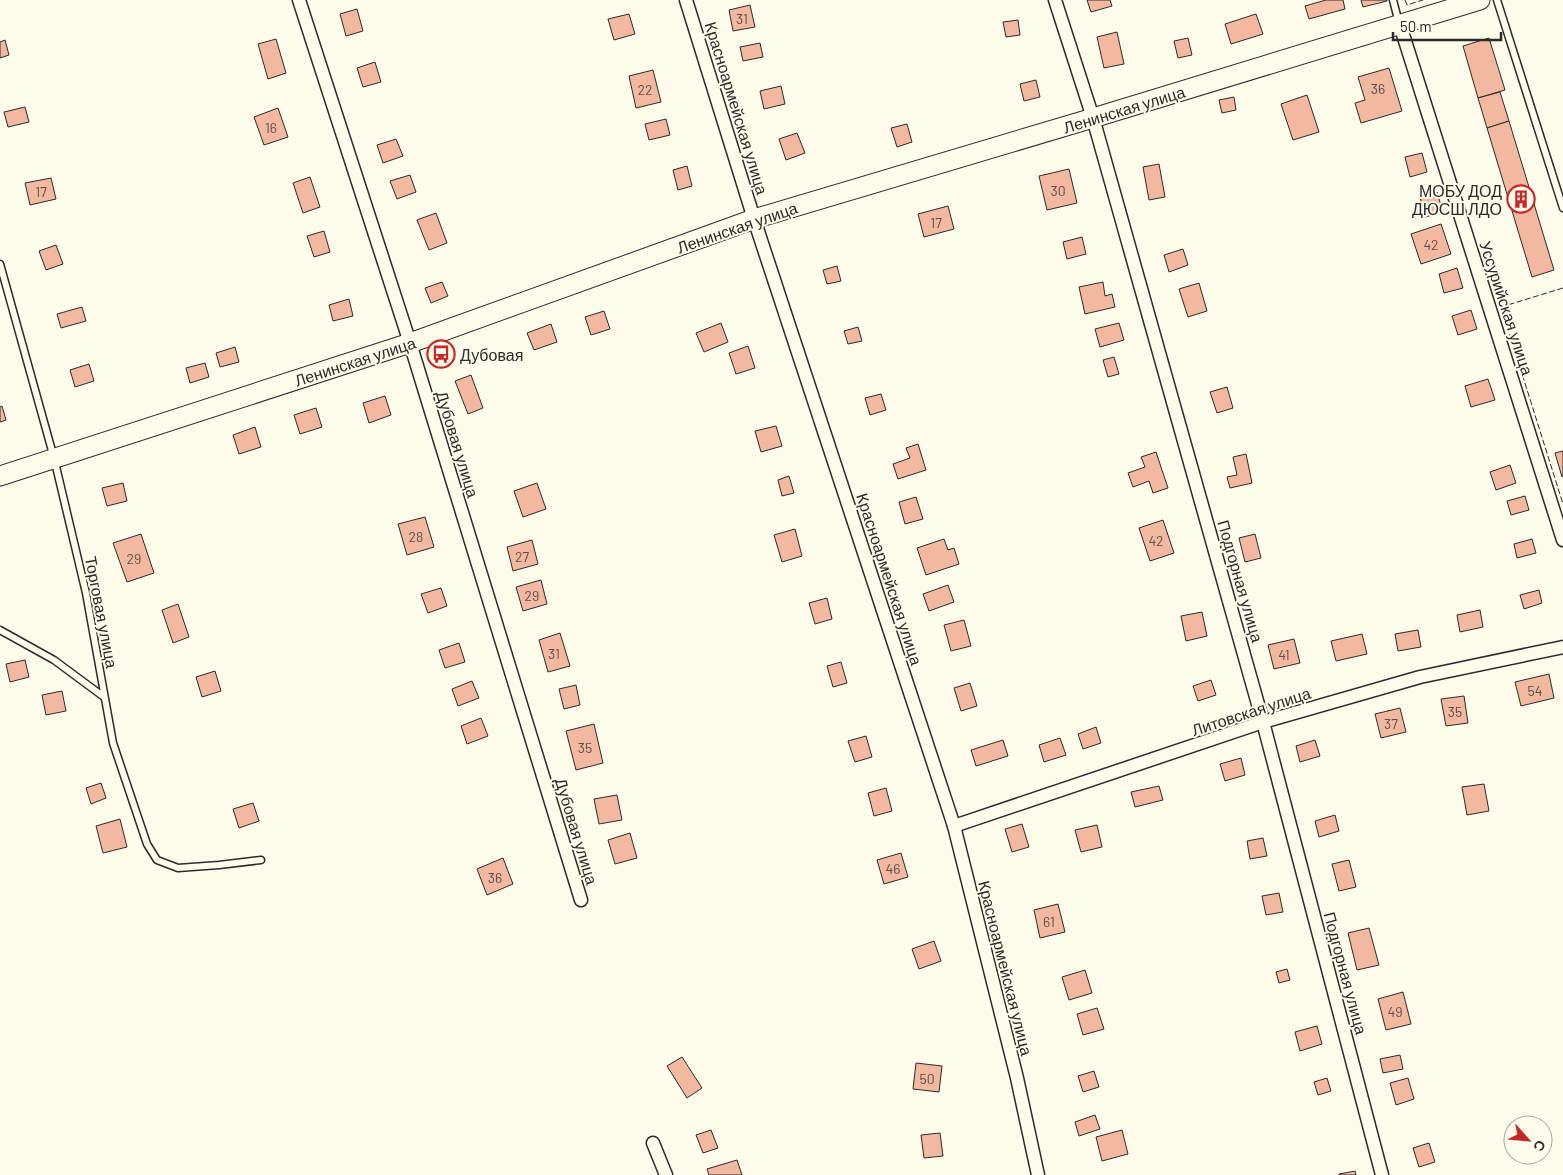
<svg xmlns="http://www.w3.org/2000/svg" width="1563" height="1175" font-family="Barlow,sans-serif">
  <style>
    .building { fill: #f2b8a0; stroke: #2b2b2b }
    .lines { fill: none; stroke-linecap: round; stroke-linejoin: round }
    .service-casing { stroke: #2b2b2b; stroke-width: 9 }
    .minor-casing { stroke: #2b2b2b; stroke-width: 15 }
    .secondary-casing { stroke: #2b2b2b; stroke-width: 21 }
    .service { stroke: #fdfbea; stroke-width: 6 }
    .minor { stroke: #fdfbea; stroke-width: 12 }
    .secondary { stroke: #fdfbea; stroke-width: 19 }
    .fence { stroke: #2b2b2b; stroke-width: 1; stroke-dasharray: 6 2.5; stroke-linecap: butt }
    .labels { text-anchor: middle; dominant-baseline: central; stroke-width: 4; stroke-linejoin: round; paint-order: stroke }
    .number-label { font-size: 14px; fill: #5d4e48 }
    .street-label { font-size: 16px; fill: #2b2b2b; stroke: #fdfbea }
    .poi-label { font-size: 16px; fill: #2b2b2b; stroke: #fdfbea; text-anchor: end }
  </style>
  <rect width="100%" height="100%" fill="#fdfbea"/>
  <!-- building -->
  <g class="building">
    <path d="M1087,0H1110L1112,6L1091,12Z"/>
    <path d="M1326,0H1343L1345,9L1309,19L1305,6Z"/>
    <path d="M1361,0H1387V1L1363,7Z"/>
    <path d="M750,5L755,27L733,31L729,10Z"/>
    <path d="M357,9L363,31L346,36L340,14Z"/>
    <path d="M629,14L635,34L614,40L608,19Z"/>
    <path d="M1256,14L1263,34L1231,44L1225,24Z"/>
    <path d="M1018,20L1020,35L1006,37L1003,22Z"/>
    <path d="M1117,32L1124,64L1104,68L1097,37Z"/>
    <path d="M1188,38L1192,55L1178,58L1174,41Z"/>
    <path d="M1489,38L1505,90L1478,98L1463,46Z"/>
    <path d="M276,39L286,73L268,79L258,44Z"/>
    <path d="M5,40L9,55L0,58V42Z"/>
    <path d="M760,43L763,57L743,61L740,47Z"/>
    <path d="M375,62L381,82L363,87L357,68Z"/>
    <path d="M1389,68L1402,111L1361,123L1355,103L1365,100L1358,77Z"/>
    <path d="M653,70L661,102L636,108L629,76Z"/>
    <path d="M1036,80L1040,97L1024,101L1020,84Z"/>
    <path d="M781,86L785,104L764,109L760,91Z"/>
    <path d="M1500,92L1509,121L1487,128L1478,98Z"/>
    <path d="M1307,95L1319,132L1293,140L1281,104Z"/>
    <path d="M1234,97L1236,110L1222,113L1219,100Z"/>
    <path d="M25,107L29,122L8,127L4,112Z"/>
    <path d="M278,108L288,137L264,145L254,117Z"/>
    <path d="M666,119L670,135L649,140L645,124Z"/>
    <path d="M1509,121L1554,270L1532,277L1487,128Z"/>
    <path d="M907,124L912,142L897,147L891,128Z"/>
    <path d="M797,133L805,153L786,160L779,139Z"/>
    <path d="M396,139L403,156L383,163L377,145Z"/>
    <path d="M1422,153L1427,172L1410,177L1405,157Z"/>
    <path d="M1159,164L1165,197L1149,200L1143,167Z"/>
    <path d="M687,166L692,186L678,190L673,170Z"/>
    <path d="M1069,169L1077,203L1047,210L1039,176Z"/>
    <path d="M410,175L416,192L397,199L390,181Z"/>
    <path d="M310,177L320,207L303,213L293,183Z"/>
    <path d="M51,178L56,199L30,205L25,183Z"/>
    <path d="M1437,192L1443,212L1425,217L1420,197Z"/>
    <path d="M948,206L954,229L924,237L918,214Z"/>
    <path d="M436,213L447,243L429,250L417,220Z"/>
    <path d="M1441,224L1451,254L1421,264L1411,234Z"/>
    <path d="M324,231L330,252L314,257L307,236Z"/>
    <path d="M1082,237L1086,254L1067,259L1063,242Z"/>
    <path d="M56,245L63,264L46,270L39,251Z"/>
    <path d="M1183,249L1188,265L1169,272L1164,255Z"/>
    <path d="M837,266L841,281L827,284L823,270Z"/>
    <path d="M1457,268L1463,288L1444,293L1439,274Z"/>
    <path d="M442,282L448,296L431,303L425,288Z"/>
    <path d="M1103,282L1105,296L1112,294L1115,307L1085,314L1079,287Z"/>
    <path d="M1199,283L1207,311L1188,317L1179,289Z"/>
    <path d="M349,299L353,316L333,321L329,305Z"/>
    <path d="M82,307L86,321L61,328L57,314Z"/>
    <path d="M1471,310L1477,329L1458,335L1452,316Z"/>
    <path d="M604,311L610,329L591,335L585,317Z"/>
    <path d="M721,323L728,342L704,352L696,333Z"/>
    <path d="M1119,323L1124,340L1100,347L1095,329Z"/>
    <path d="M551,324L557,342L534,350L527,333Z"/>
    <path d="M858,327L862,341L848,344L844,331Z"/>
    <path d="M748,346L755,368L736,374L729,353Z"/>
    <path d="M235,347L239,362L220,367L216,353Z"/>
    <path d="M1114,357L1119,374L1108,377L1103,360Z"/>
    <path d="M205,363L209,377L190,383L186,368Z"/>
    <path d="M89,364L94,381L75,387L70,370Z"/>
    <path d="M471,375L483,408L468,414L455,381Z"/>
    <path d="M1488,379L1495,400L1471,407L1465,386Z"/>
    <path d="M1227,387L1233,408L1217,413L1210,392Z"/>
    <path d="M881,394L886,410L870,415L865,398Z"/>
    <path d="M385,396L391,415L369,423L363,403Z"/>
    <path d="M2,406L6,420L0,422V407Z"/>
    <path d="M316,408L322,427L300,434L294,415Z"/>
    <path d="M776,426L782,446L761,452L755,431Z"/>
    <path d="M255,427L261,447L239,454L233,435Z"/>
    <path d="M918,444L926,470L898,479L893,464L910,458L906,448Z"/>
    <path d="M1563,451V476L1562,477L1555,453Z"/>
    <path d="M1156,452L1168,488L1153,493L1149,481L1133,487L1128,473L1145,467L1141,457Z"/>
    <path d="M1246,454L1252,483L1230,488L1227,477L1237,475L1233,457Z"/>
    <path d="M1510,465L1516,483L1496,490L1490,472Z"/>
    <path d="M789,476L794,493L782,496L778,480Z"/>
    <path d="M123,483L127,501L107,506L102,488Z"/>
    <path d="M537,483L546,509L523,517L514,491Z"/>
    <path d="M1525,496L1529,510L1511,515L1507,501Z"/>
    <path d="M916,497L923,519L905,524L899,502Z"/>
    <path d="M425,517L434,547L407,555L398,524Z"/>
    <path d="M1163,520L1174,553L1150,561L1139,528Z"/>
    <path d="M795,529L802,556L782,562L774,535Z"/>
    <path d="M141,534L154,573L127,582L113,543Z"/>
    <path d="M1255,534L1261,558L1245,562L1239,538Z"/>
    <path d="M944,539L948,550L954,548L959,564L926,575L917,548Z"/>
    <path d="M1532,539L1536,553L1517,558L1514,544Z"/>
    <path d="M532,540L538,564L513,571L507,547Z"/>
    <path d="M541,580L547,604L523,611L516,587Z"/>
    <path d="M948,585L954,602L929,611L923,594Z"/>
    <path d="M441,588L447,606L428,613L421,594Z"/>
    <path d="M1539,590L1542,603L1524,609L1520,595Z"/>
    <path d="M827,598L832,619L815,624L809,603Z"/>
    <path d="M178,604L189,637L173,643L162,610Z"/>
    <path d="M1480,610L1483,627L1460,632L1457,615Z"/>
    <path d="M1202,612L1207,636L1186,641L1181,616Z"/>
    <path d="M964,620L971,646L951,651L944,625Z"/>
    <path d="M1418,630L1421,647L1398,651L1395,634Z"/>
    <path d="M560,633L570,666L548,672L539,640Z"/>
    <path d="M1362,634L1367,654L1336,661L1331,641Z"/>
    <path d="M1294,639L1300,663L1274,669L1268,645Z"/>
    <path d="M459,643L465,662L445,668L439,650Z"/>
    <path d="M25,660L29,677L10,682L6,664Z"/>
    <path d="M841,662L847,683L833,687L827,666Z"/>
    <path d="M215,671L221,691L202,697L196,677Z"/>
    <path d="M1549,674L1554,698L1521,706L1515,682Z"/>
    <path d="M1211,680L1216,695L1198,701L1193,686Z"/>
    <path d="M472,681L479,698L458,706L452,689Z"/>
    <path d="M970,683L977,706L961,711L954,688Z"/>
    <path d="M576,685L580,705L564,709L559,689Z"/>
    <path d="M62,691L66,711L46,715L42,695Z"/>
    <path d="M1464,696L1468,723L1446,726L1441,699Z"/>
    <path d="M1400,708L1406,732L1381,738L1375,714Z"/>
    <path d="M481,718L488,736L467,744L461,726Z"/>
    <path d="M594,724L603,763L576,770L566,731Z"/>
    <path d="M1096,727L1101,743L1083,749L1078,734Z"/>
    <path d="M866,736L872,757L855,762L848,741Z"/>
    <path d="M1060,738L1066,755L1044,762L1039,745Z"/>
    <path d="M1003,740L1008,756L976,766L971,750Z"/>
    <path d="M1315,740L1320,756L1300,762L1296,746Z"/>
    <path d="M1241,758L1245,775L1225,781L1220,764Z"/>
    <path d="M101,783L106,798L91,804L86,788Z"/>
    <path d="M1484,784L1489,811L1467,815L1462,787Z"/>
    <path d="M1159,786L1163,800L1135,807L1131,792Z"/>
    <path d="M886,788L892,811L874,816L868,793Z"/>
    <path d="M617,795L622,820L599,824L594,799Z"/>
    <path d="M253,803L259,821L239,828L233,809Z"/>
    <path d="M1335,815L1339,831L1319,837L1315,821Z"/>
    <path d="M120,819L127,847L103,853L96,826Z"/>
    <path d="M1022,824L1029,847L1012,852L1005,829Z"/>
    <path d="M1097,825L1102,847L1081,852L1075,830Z"/>
    <path d="M630,833L637,858L615,864L608,840Z"/>
    <path d="M1263,838L1267,856L1250,859L1247,841Z"/>
    <path d="M901,853L908,877L884,884L877,860Z"/>
    <path d="M503,858L513,884L487,895L477,869Z"/>
    <path d="M1349,860L1356,887L1339,891L1332,864Z"/>
    <path d="M1279,893L1283,912L1266,915L1262,896Z"/>
    <path d="M1058,904L1065,932L1040,938L1034,910Z"/>
    <path d="M1369,928L1379,965L1357,970L1348,933Z"/>
    <path d="M934,941L941,961L919,969L912,949Z"/>
    <path d="M1287,969L1290,980L1279,983L1276,972Z"/>
    <path d="M1085,970L1092,993L1069,1000L1062,977Z"/>
    <path d="M1403,992L1411,1024L1386,1030L1378,999Z"/>
    <path d="M1097,1008L1104,1029L1083,1035L1077,1014Z"/>
    <path d="M1317,1026L1322,1044L1300,1051L1295,1032Z"/>
    <path d="M1400,1055L1403,1069L1383,1073L1380,1059Z"/>
    <path d="M682,1057L702,1088L687,1098L667,1066Z"/>
    <path d="M916,1063L942,1066L939,1092L913,1089Z"/>
    <path d="M1094,1071L1099,1087L1083,1092L1078,1076Z"/>
    <path d="M1327,1078L1331,1091L1318,1095L1314,1082Z"/>
    <path d="M1408,1078L1414,1099L1396,1105L1390,1083Z"/>
    <path d="M1095,1115L1100,1129L1079,1136L1075,1122Z"/>
    <path d="M711,1130L718,1148L703,1153L696,1135Z"/>
    <path d="M1122,1130L1128,1154L1102,1161L1096,1137Z"/>
    <path d="M940,1133L943,1156L924,1158L921,1135Z"/>
    <path d="M1429,1143L1435,1162L1419,1167L1413,1148Z"/>
    <path d="M737,1160L742,1175H709L707,1169Z"/>
    <path d="M1355,1171L1356,1175H1339V1174Z"/>
  </g>
  <g class="lines">
    <!-- service casing -->
    <g class="service-casing">
      <g id="service">
        <path d="M1393,0L1399,23"/>
        <path d="M1497,0L1563,208"/>
        <path d="M0,264L54,458L86,593L113,743L147,844L157,860L178,868L219,865L261,860"/>
        <path d="M0,630L54,660L104,697"/>
      </g>
    </g>
    <!-- minor casing -->
    <g class="minor-casing">
      <g id="minor">
        <path d="M299,0L410,343L581,900"/>
        <path d="M686,0L754,219L954,826L1017,1078L1038,1175"/>
        <path d="M1055,0L1093,118L1263,722L1382,1175"/>
        <path d="M1400,25L1563,540"/>
        <path d="M954,826L1263,722L1420,677L1563,647"/>
        <path d="M653,1143L666,1175"/>
      </g>
    </g>
    <!-- secondary casing -->
    <g class="secondary-casing">
      <path id="secondary" d="M0,476L410,343L754,219L1093,118L1480,0"/>
    </g>
    <!-- service -->
    <use href="#service" class="service"/>
    <!-- minor -->
    <use href="#minor" class="minor"/>
    <!-- secondary -->
    <use href="#secondary" class="secondary"/>
    <!-- fence -->
    <g class="fence">
      <path d="M1405,0L1407,5L1423,0"/>
      <path d="M1563,288L1501,307L1563,504"/>
    </g>
  </g>
  <!-- icons -->
  <defs>
    <g id="building-ring" transform="scale(1.4375)"><circle r="9.5" fill="#fdfbea" stroke="#c62828" stroke-width="1.5"/><path d="M-4-6H4V6H1V3H-1V6H-4ZM-2.5-4.3h1.7v1.8h-1.7ZM.8-4.3h1.7v1.8H.8ZM-2.5-1h1.7V.8h-1.7ZM.8-1h1.7V.8H.8Z" fill="#c62828"/></g>
    <g id="bus-ring" transform="scale(1.4375)"><circle r="9.5" fill="#fdfbea" stroke="#c62828" stroke-width="1.5"/><path d="M-5-6H5V4H4V6H2V4H-2V6H-4V4H-5ZM-3.5-4V0h7V-4ZM-3.5 1.2v1.5H-2V1.2ZM2 1.2v1.5H3.5V1.2Z" fill="#c62828"/></g>
  </defs>
  <g fill-rule="evenodd">
    <use href="#building-ring" x="1521" y="199"/>
    <use href="#bus-ring" x="441" y="354"/>
  </g>
  <g class="labels">
    <!-- number labels -->
    <g class="number-label">
      <text x="742" y="18">31</text>
      <text x="1378" y="88">36</text>
      <text x="645" y="89">22</text>
      <text x="271" y="127">16</text>
      <text x="1058" y="190">30</text>
      <text x="41" y="191">17</text>
      <text x="936" y="222">17</text>
      <text x="1431" y="244">42</text>
      <text x="416" y="536">28</text>
      <text x="1156" y="540">42</text>
      <text x="522" y="556">27</text>
      <text x="134" y="558">29</text>
      <text x="532" y="595">29</text>
      <text x="554" y="653">31</text>
      <text x="1284" y="654">41</text>
      <text x="1535" y="690">54</text>
      <text x="1455" y="711">35</text>
      <text x="1391" y="723">37</text>
      <text x="585" y="747">35</text>
      <text x="893" y="868">46</text>
      <text x="495" y="877">36</text>
      <text x="1049" y="921">61</text>
      <text x="1395" y="1011">49</text>
      <text x="927" y="1078">50</text>
    </g>
    <!-- street labels -->
    <g class="street-label">
      <text transform="translate(737 108) rotate(73)">Красноармейская улица</text>
      <text transform="translate(1124 109) rotate(-17)">Ленинская улица</text>
      <text transform="translate(737 227) rotate(-19)">Ленинская улица</text>
      <text transform="translate(1507 308) rotate(72)">Уссурийская улица</text>
      <text transform="translate(355 361) rotate(-18)">Ленинская улица</text>
      <text transform="translate(458 444) rotate(73)">Дубовая улица</text>
      <text transform="translate(890 579) rotate(72)">Красноармейская улица</text>
      <text transform="translate(1241 581) rotate(74)">Подгорная улица</text>
      <text transform="translate(102 612) rotate(79)">Торговая улица</text>
      <text transform="translate(1251 711) rotate(-18)">Литовская улица</text>
      <text transform="translate(577 831) rotate(73)">Дубовая улица</text>
      <text transform="translate(1006 968) rotate(76)">Красноармейская улица</text>
      <text transform="translate(1346 973) rotate(75)">Подгорная улица</text>
    </g>
    <!-- poi labels -->
    <g class="poi-label">
      <text x="1502" y="190">МОБУ ДОД<tspan x="1502" dy="18">ДЮСШ ЛДО</tspan></text>
      <text x="460" y="354" text-anchor="start">Дубовая</text>
    </g>
  </g>
  <!-- north arrow -->
  <g transform="translate(1528 1140) rotate(117)"><circle r="24" fill="#fdfbea" stroke="#a9a89e"/>
  <path d="M0-4L9 19L0 12L-9 19Z" fill="#c62828"/>
  <text y="-8" font-size="14" font-weight="bold" text-anchor="middle" fill="#2b2b2b">С</text>
  </g>
  <!-- scale -->
  <path d="M1393 32v8h108v-8" fill="none" stroke="#2b2b2b" stroke-width="2.5"/>
  <text x="1400" y="32" font-size="15" fill="#2b2b2b" stroke="#fdfbea" stroke-width="4" paint-order="stroke">50 m</text>
</svg>
